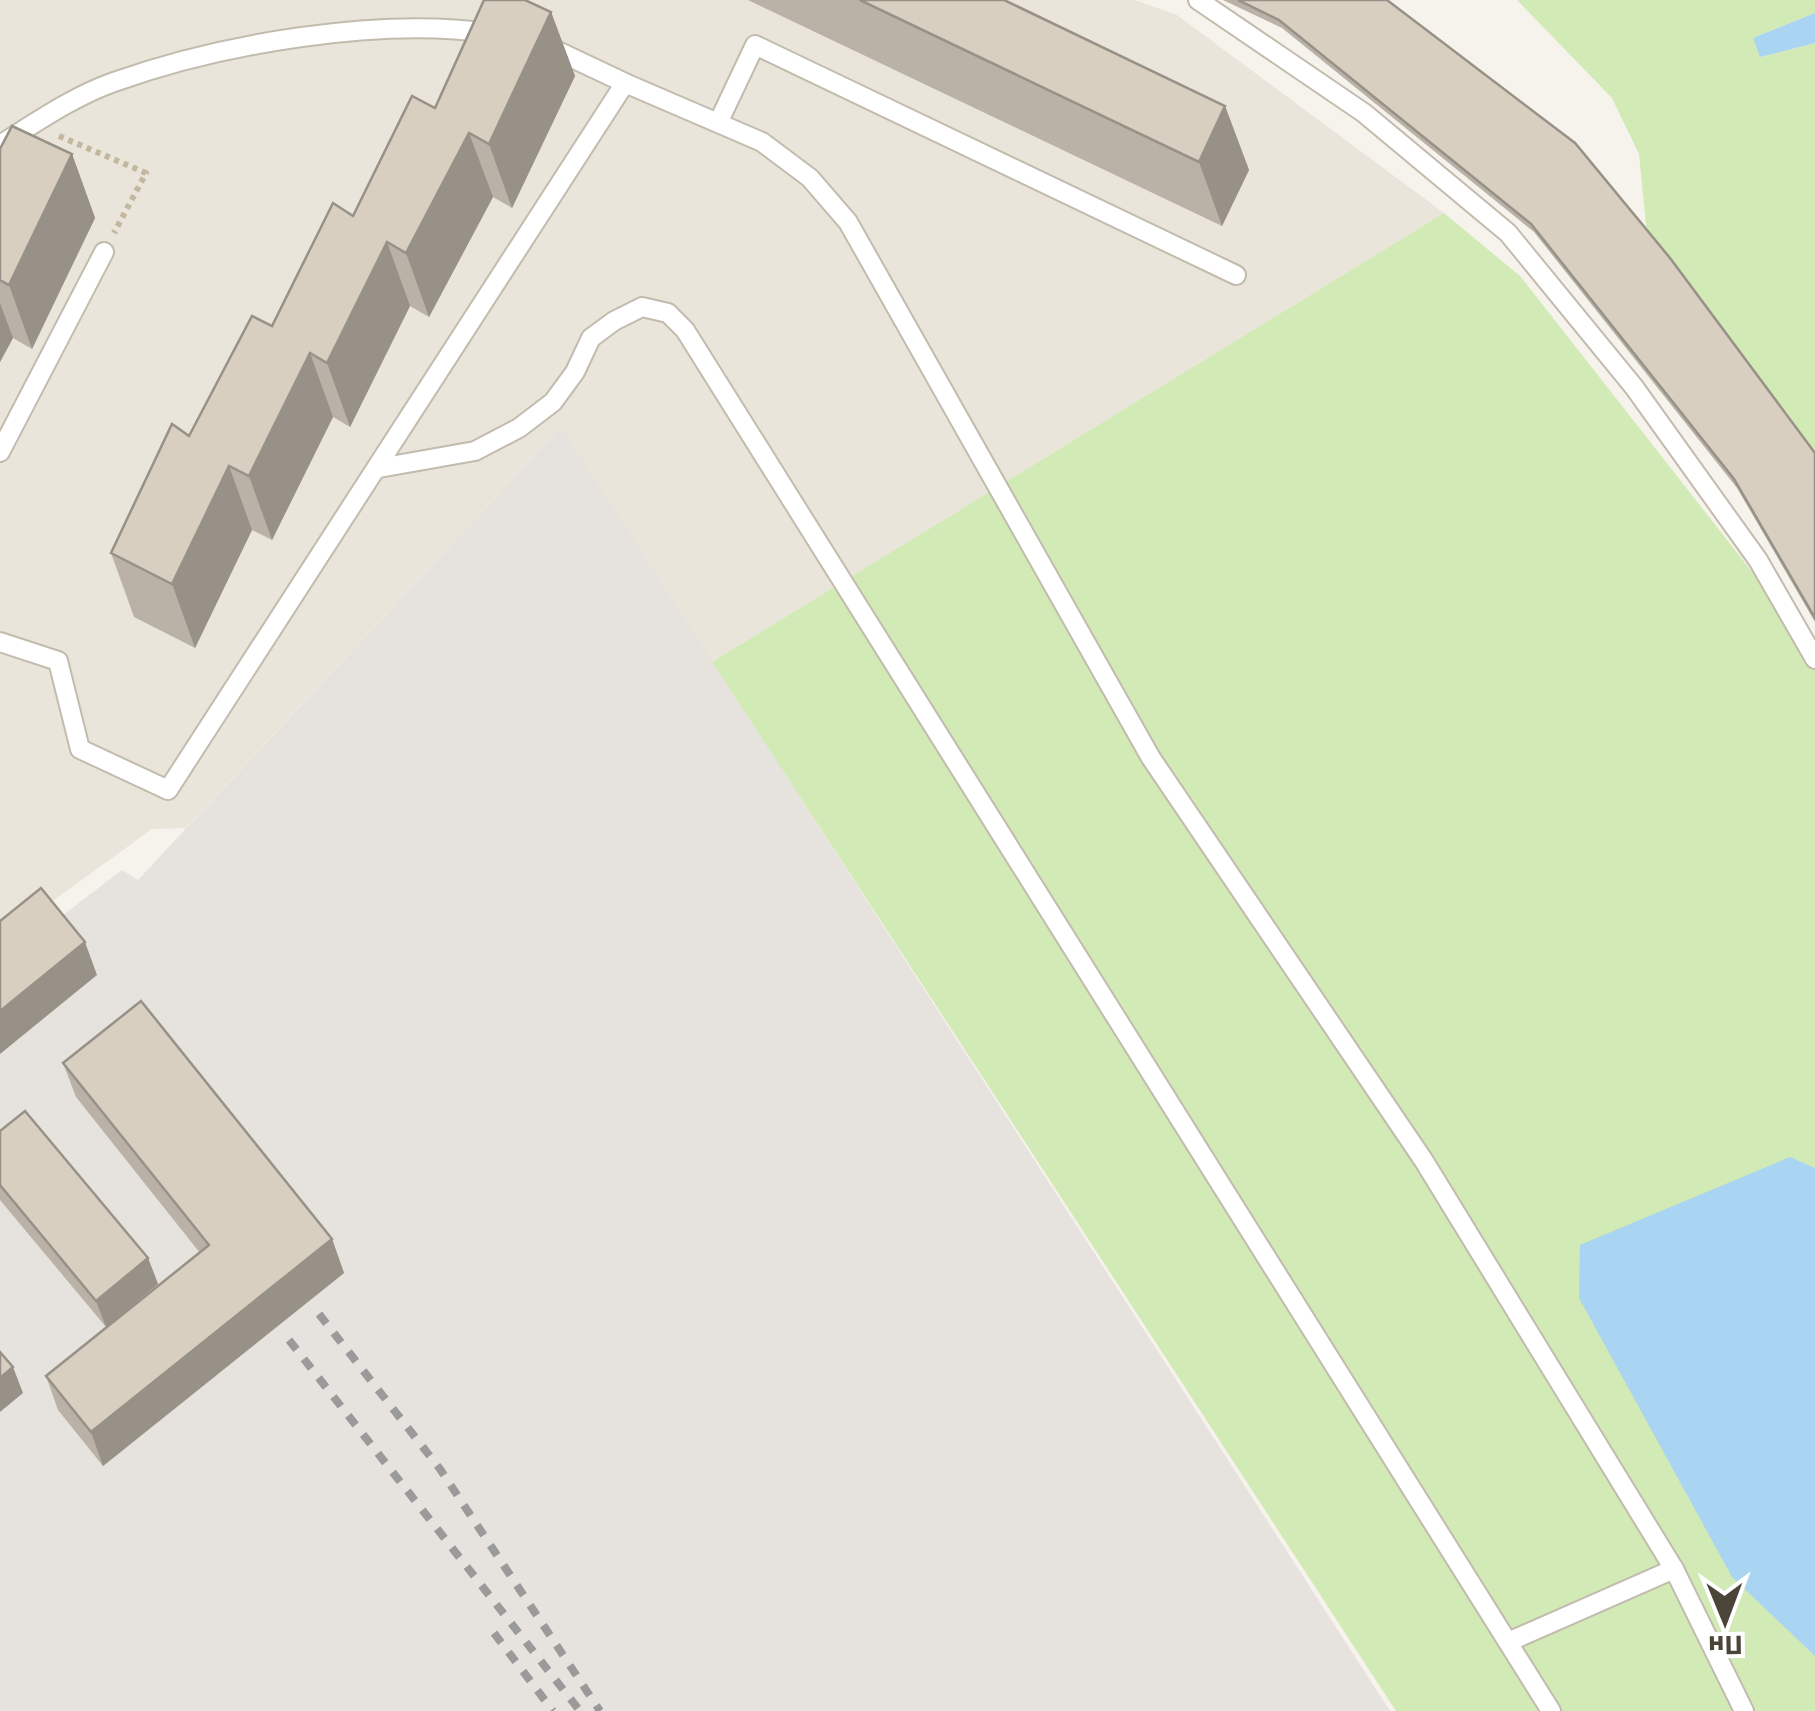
<svg xmlns="http://www.w3.org/2000/svg" width="1815" height="1711" font-family="'Source Sans 3',sans-serif">
  <style>
    .residential { fill: #eae5da }
    .industrial { fill: #e6e2dd }
    .green { fill: #d2eab5 }
    .water { fill: #a9d4f2 }
    .lines { fill: none; stroke-linecap: round; stroke-linejoin: round }
    .lane-casing { stroke: #c2bbae; stroke-width: 22 }
    .path { stroke: #c4b79f; stroke-width: 6; stroke-dasharray: 5 5; stroke-linecap: butt }
    .lane { stroke: #fff; stroke-width: 18 }
    .rail { stroke: #9a9a9a; stroke-width: 8; stroke-dasharray: 12 12; stroke-linecap: butt }
    .wall { fill: #bab2a6 }
    .shaded-wall { fill: #979187 }
    .building { fill: #d8cfc1; stroke: #979187; stroke-width: 2.5 }
  </style>
  <rect width="100%" height="100%" fill="#f6f3ec"/>
  <!-- residential -->
  <path class="residential" d="M0,0H1135L1177,15L1444,213L712,662L560,428L186,828L152,829L0,939Z"/>
  <!-- industrial -->
  <path class="industrial" d="M561,427L1390,1711H0V963L122,870L138,880Z"/>
  <!-- green -->
  <g class="green">
    <path d="M1517,0H1815V13L1753,38L1760,57L1815,43V459L1647,235L1639,154L1612,98Z"/>
    <path d="M1444,213L1520,276L1815,652V1711H1396L712,662Z"/>
  </g>
  <!-- water -->
  <g class="water">
    <path d="M1815,13V43L1760,57L1753,38Z"/>
    <path d="M1790,1157L1815,1168V1656L1732,1577L1579,1298L1580,1245Z"/>
  </g>
  <g class="lines">
    <!-- lane casing -->
    <g class="lane-casing">
      <g id="lane">
        <path d="M1198,0L1364,113L1508,233L1634,387L1758,560L1815,659"/>
        <path d="M549,47L625,83"/>
        <path d="M719,121L755,45L1236,275"/>
        <path d="M0,145C35,123 74,96 114,82C221,44 377,17 490,33"/>
        <path d="M0,452L104,252"/>
        <path d="M379,468L475,451L519,428L553,402L575,372L591,338L614,321L642,307L668,313L685,330L1551,1711"/>
        <path d="M0,642L58,661L80,749L168,790L625,83L762,142L810,178L848,222L1151,758L1424,1161L1674,1569L1744,1711"/>
        <path d="M1508,1642L1674,1569"/>
      </g>
    </g>
    <!-- path -->
    <path class="path" d="M59,136L146,173L114,233"/>
    <!-- lane -->
    <use href="#lane" class="lane"/>
    <!-- rail -->
    <g class="rail">
      <path d="M319,1314L440,1469L600,1711"/>
      <path d="M289,1340L580,1711"/>
      <path d="M494,1633L553,1711"/>
    </g>
  </g>
  <!-- wall -->
  <g class="wall">
    <path d="M748,0H1004L1225,106L1249,170L1222,226Z"/>
    <path d="M1223,0H1387L1815,453V622L1737,488L1534,232L1282,28Z"/>
    <path d="M551,12L575,76L512,208L493,197L429,317L410,306L350,427L333,417L272,540L252,530L195,648L134,617L111,553L189,436L435,108Z"/>
    <path d="M0,149L72,154L95,218L32,349L13,338L0,362Z"/>
    <path d="M63,1063L332,1239L344,1273L103,1466L58,1410L46,1376L200,1253L76,1097Z"/>
    <path d="M0,1131L148,1258L158,1284L106,1327L0,1200Z"/>
  </g>
  <!-- shaded-wall -->
  <g class="shaded-wall">
    <path d="M551,12L575,76L512,208L489,144Z"/>
    <path d="M1225,106L1249,170L1222,226L1199,162Z"/>
    <path d="M469,133L493,197L429,317L406,253Z"/>
    <path d="M72,154L95,218L32,349L9,285Z"/>
    <path d="M387,242L410,306L350,427L327,363Z"/>
    <path d="M0,303L13,338L0,362Z"/>
    <path d="M310,353L333,417L272,540L249,476Z"/>
    <path d="M229,466L252,530L195,648L172,584Z"/>
    <path d="M85,942L97,975L0,1054V1011Z"/>
    <path d="M332,1239L344,1273L103,1466L91,1432Z"/>
    <path d="M148,1258L158,1284L106,1327L96,1301Z"/>
    <path d="M13,1367L23,1393L0,1412V1378Z"/>
  </g>
  <!-- building -->
  <g class="building">
    <path d="M484,0H525L551,12L489,144L469,133L406,253L387,242L327,363L310,353L249,476L229,466L172,584L111,553L172,424L189,436L252,316L272,326L333,203L353,216L412,96L435,108Z"/>
    <path d="M860,0H1004L1225,106L1199,162Z"/>
    <path d="M1238,0H1387L1575,143L1670,258L1815,453V618L1734,479L1531,224L1279,20Z"/>
    <path d="M12,126L72,154L9,285L0,280V149Z"/>
    <path d="M41,888L85,942L0,1011V921Z"/>
    <path d="M141,1001L332,1239L91,1432L46,1376L209,1245L63,1063Z"/>
    <path d="M25,1111L148,1258L96,1301L0,1185V1131Z"/>
    <path d="M0,1352L13,1367L0,1378Z"/>
  </g>
  <!-- north arrow -->
  <g transform="translate(1725 1621) rotate(179)" stroke="#ffffff" stroke-width="8" paint-order="stroke">
  <path d="M0-8L18 38L0 25L-18 38Z" fill="#4b4439"/>
  <text y="-15" font-size="28" font-weight="bold" text-anchor="middle" fill="#4b4439">Пн</text>
  </g>
</svg>
